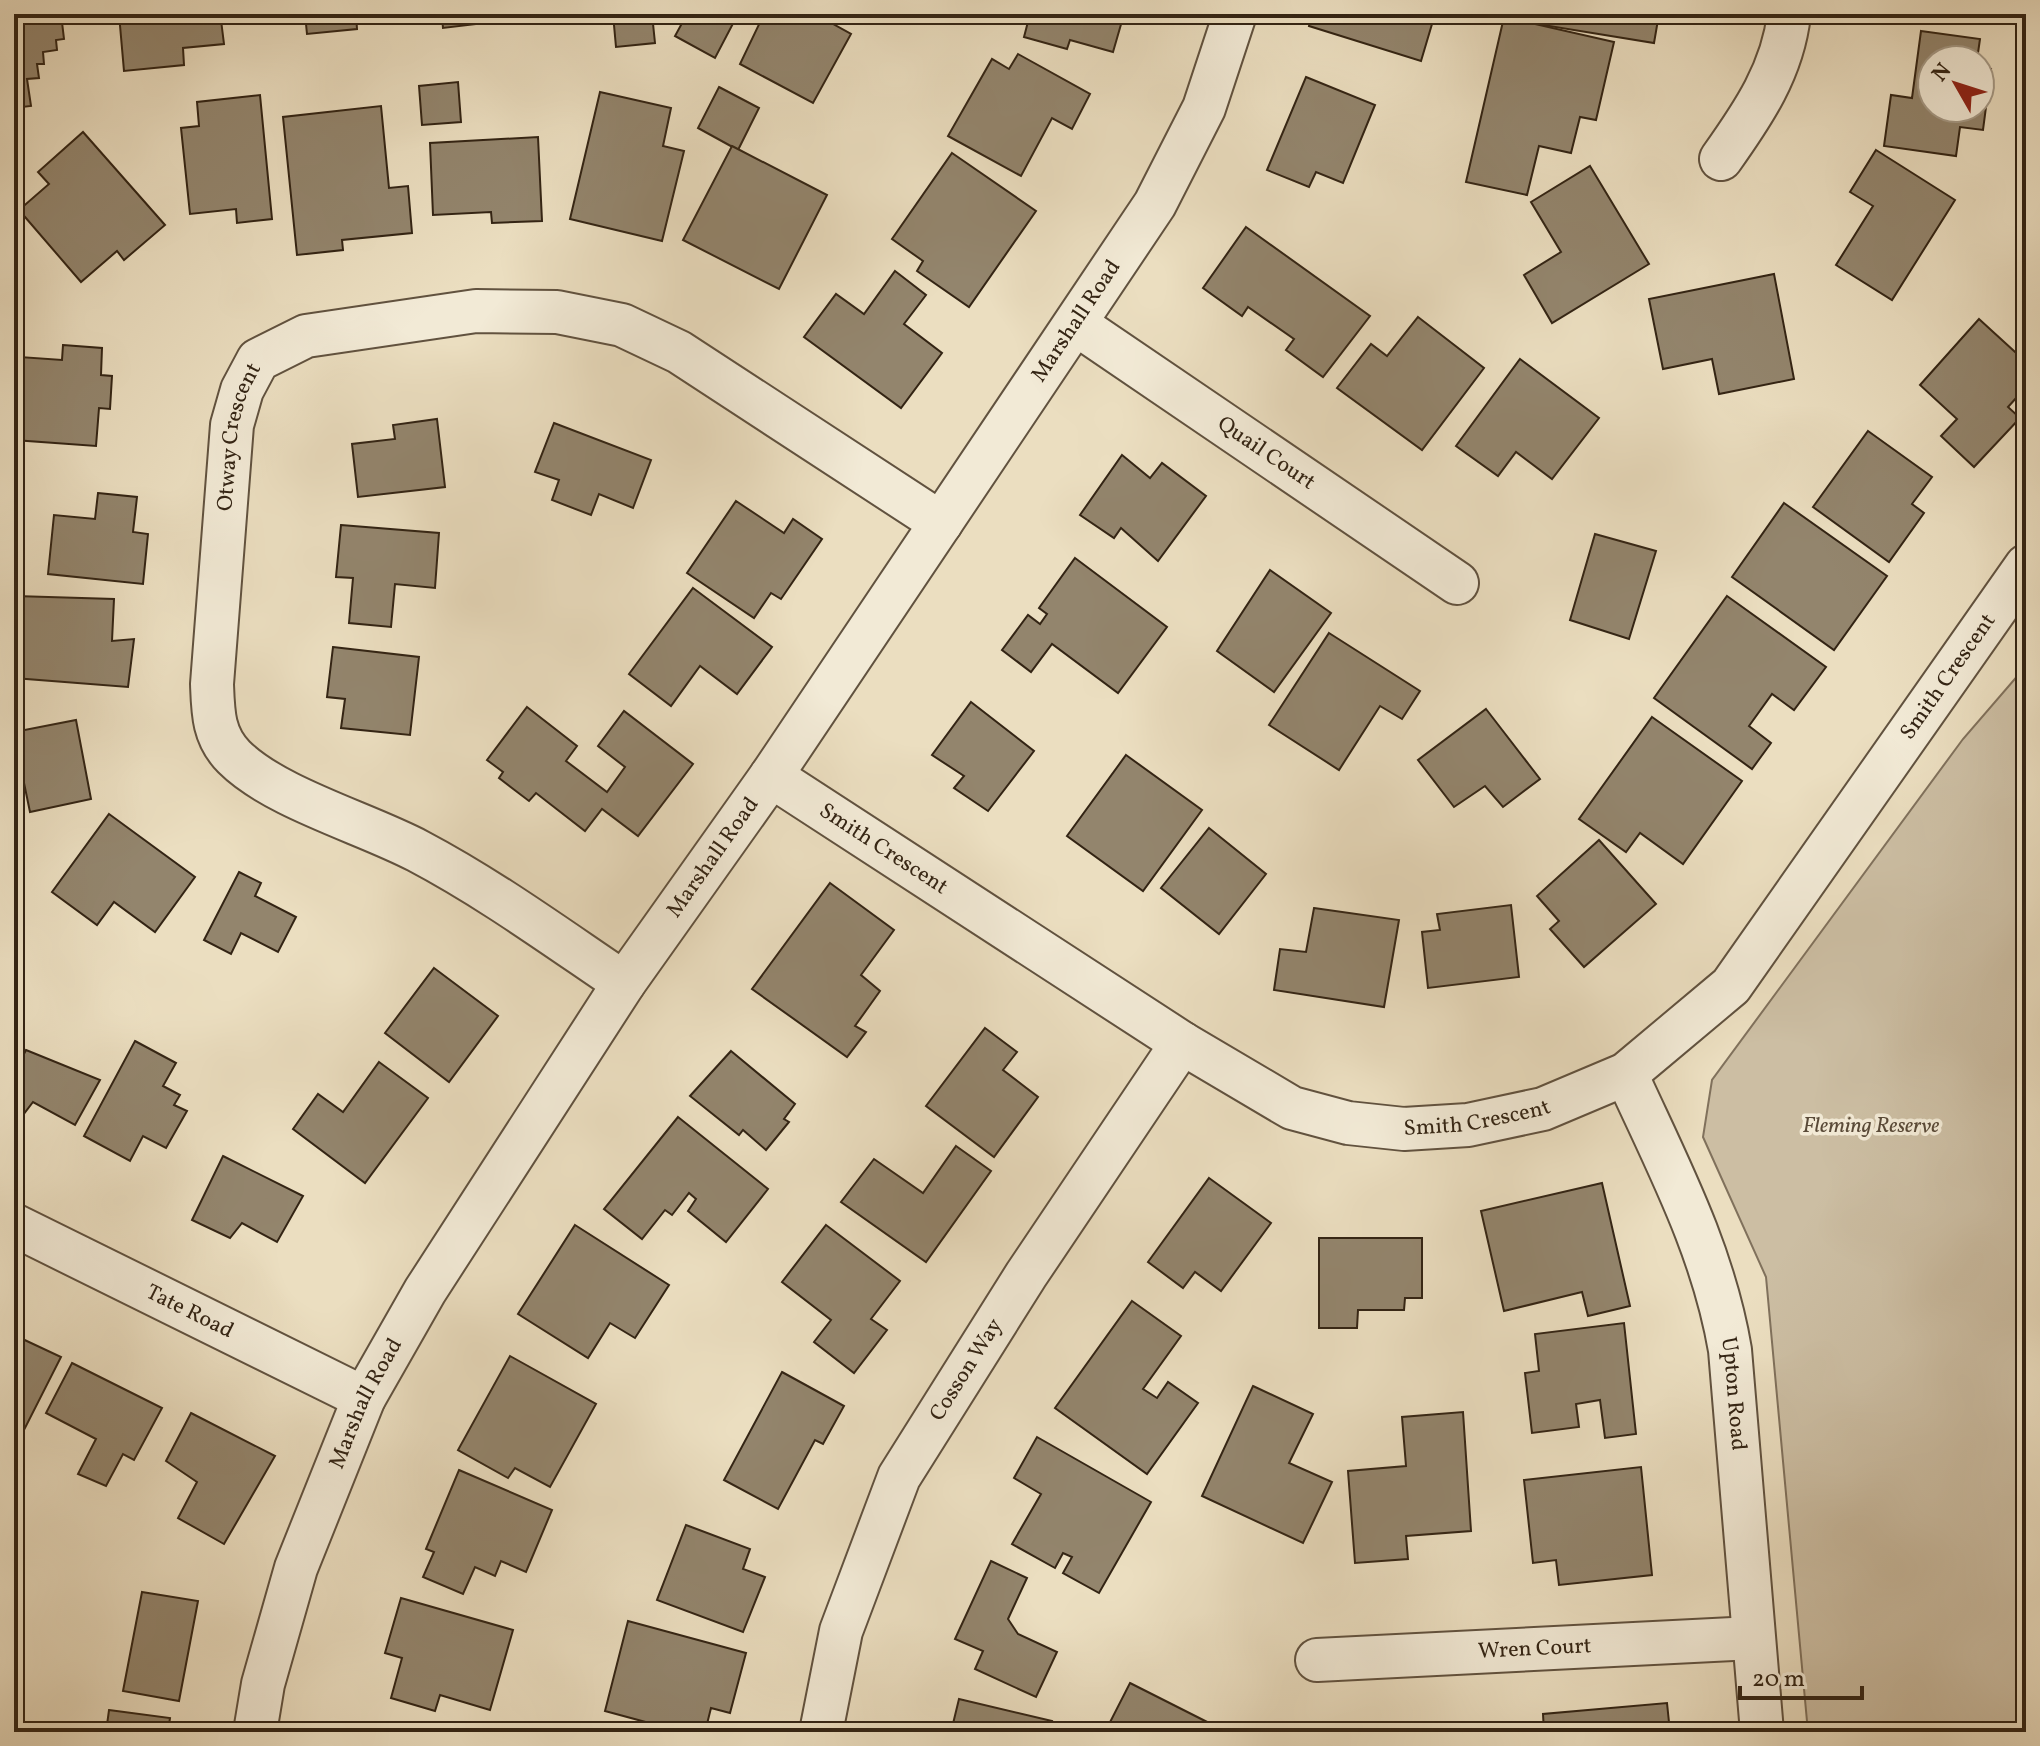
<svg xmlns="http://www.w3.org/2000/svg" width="2040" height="1746" font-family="Vollkorn,serif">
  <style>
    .park { fill: #ccbea3; stroke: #80715c; stroke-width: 2 }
    .building { fill: #93856d; stroke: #332414; stroke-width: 2 }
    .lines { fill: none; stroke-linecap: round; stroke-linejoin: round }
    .street-casing { stroke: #61523f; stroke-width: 46 }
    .street { stroke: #f2ead6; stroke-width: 42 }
    .labels { text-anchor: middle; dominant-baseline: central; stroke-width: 7; stroke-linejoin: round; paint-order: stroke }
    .street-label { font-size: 22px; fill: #332414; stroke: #f2ead6 }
    .park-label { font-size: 22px; font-style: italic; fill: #594a38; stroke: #f2ead6 }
  </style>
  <rect width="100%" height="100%" fill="#ebdec0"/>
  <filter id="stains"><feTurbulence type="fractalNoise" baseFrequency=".0025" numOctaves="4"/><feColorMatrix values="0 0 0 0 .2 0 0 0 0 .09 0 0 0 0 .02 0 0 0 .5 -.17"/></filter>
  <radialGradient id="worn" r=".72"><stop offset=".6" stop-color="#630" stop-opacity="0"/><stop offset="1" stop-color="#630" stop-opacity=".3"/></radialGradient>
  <!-- park -->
  <path class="park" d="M2026,666V1732H1808L1766,1277L1703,1137L1712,1080L1963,739Z"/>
  <!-- building -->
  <g class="building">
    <path d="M14,14H61L64,39L56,40L57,50L43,52L44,64H37L39,78L27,79L31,106L14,108Z"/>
    <path d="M119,14H257L258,17L221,20L224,44L183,48L184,65L124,71Z"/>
    <path d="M305,14H356L357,29L307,34Z"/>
    <path d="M436,14H519V19L443,28L442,17L437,18Z"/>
    <path d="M613,14H652L655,43L616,47Z"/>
    <path d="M687,14H738L715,58L675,36Z"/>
    <path d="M764,14H815L851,34L813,103L740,64Z"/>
    <path d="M1030,14H1124L1113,52L1070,40L1067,49L1024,37Z"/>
    <path d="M1312,14H1435L1421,61L1309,26Z"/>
    <path d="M1544,14H1659L1654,43L1543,25Z"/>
    <path d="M1504,17L1614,42L1596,120L1580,117L1571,153L1539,146L1527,195L1466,182Z"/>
    <path d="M1921,31L1980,39L1977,60H1932V108H1980V68L1991,69L1983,130L1960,127L1956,156L1884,146L1891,95L1912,98Z"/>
    <path d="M1018,54L1090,94L1072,129L1052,118L1021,176L948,136L992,59L1009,69Z"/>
    <path d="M1306,77L1375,105L1343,183L1316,172L1309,187L1267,170Z"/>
    <path d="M458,82L461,122L422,125L419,86Z"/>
    <path d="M719,87L759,108L738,150L698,128Z"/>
    <path d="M600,92L671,108L663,146L684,151L662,241L570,219Z"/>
    <path d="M260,95L272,219L237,223L236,209L190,214L181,128L199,126L197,102Z"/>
    <path d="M381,106L389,188L408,186L412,233L342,240L343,250L297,255L283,117Z"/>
    <path d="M83,132L165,225L124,260L117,251L81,282L19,210L49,184L38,172Z"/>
    <path d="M538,137L542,221L492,223L491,212L433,215L430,143Z"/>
    <path d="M732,146L827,195L779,289L683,240Z"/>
    <path d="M1876,150L1955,200L1892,300L1836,265L1873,206L1850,192Z"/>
    <path d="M952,153L1036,211L969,307L917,271L923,261L892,239Z"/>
    <path d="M1590,166L1649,264L1552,323L1524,275L1561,252L1531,202Z"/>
    <path d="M1246,227L1370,316L1323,377L1286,350L1294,339L1248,307L1242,316L1203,288Z"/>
    <path d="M895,271L926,295L904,324L942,353L901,408L804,337L836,294L864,314Z"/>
    <path d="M1774,274L1794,379L1719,394L1712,359L1663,369L1649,299Z"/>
    <path d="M1418,317L1484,368L1422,450L1337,388L1371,344L1387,356Z"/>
    <path d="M1979,319L2026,362V387L2008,407L2020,418L1974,467L1941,436L1957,419L1920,385Z"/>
    <path d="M63,345L102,348L101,375L112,376L110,409L99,408L96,446L14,440L20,357L62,360Z"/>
    <path d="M1520,359L1599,418L1552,479L1516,452L1498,476L1456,446Z"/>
    <path d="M437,419L445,487L358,497L352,444L395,439L393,425Z"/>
    <path d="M554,423L651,460L633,508L599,494L591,515L552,500L559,480L535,472Z"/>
    <path d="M1868,431L1932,477L1912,504L1924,513L1889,562L1813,507Z"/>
    <path d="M1122,455L1150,478L1162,463L1206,496L1158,561L1121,528L1114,538L1080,515Z"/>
    <path d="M98,493L137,497L133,532L148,534L143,584L48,574L54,515L95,519Z"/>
    <path d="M736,501L784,533L793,519L822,539L781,599L771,593L754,618L687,573Z"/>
    <path d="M1784,503L1887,576L1834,650L1732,577Z"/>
    <path d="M341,525L439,533L435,588L395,584L391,627L349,623L353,578L336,577Z"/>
    <path d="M1595,534L1656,551L1629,639L1570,620Z"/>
    <path d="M1075,558L1167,627L1118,693L1052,644L1031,672L1002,650L1028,615L1040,624L1047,614L1039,608Z"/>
    <path d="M1270,570L1331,613L1274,692L1217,651Z"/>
    <path d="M693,588L772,647L737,694L700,666L671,706L629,674Z"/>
    <path d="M15,596L114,599L112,641L134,639L128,687L14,678Z"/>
    <path d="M1727,596L1826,667L1794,710L1772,694L1749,726L1771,743L1752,769L1654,698Z"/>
    <path d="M1329,633L1420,691L1402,719L1380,706L1339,770L1269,725Z"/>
    <path d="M333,647L419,657L410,735L341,728L345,699L327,697Z"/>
    <path d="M971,702L1034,751L988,811L954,788L964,776L932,755Z"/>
    <path d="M527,707L577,746L566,761L607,792L625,767L598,746L624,711L693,764L638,836L602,809L585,831L536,793L529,801L499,778L503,772L487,760Z"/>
    <path d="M1486,709L1540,779L1503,807L1485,786L1454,807L1418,760Z"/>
    <path d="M1652,717L1742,781L1683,864L1640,833L1626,852L1579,819Z"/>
    <path d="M76,720L91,799L30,812L24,783L14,785V732Z"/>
    <path d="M1126,755L1202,810L1143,891L1067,836Z"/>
    <path d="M109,814L195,877L155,932L114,902L97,925L52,892Z"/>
    <path d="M1209,828L1266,874L1219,934L1161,888Z"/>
    <path d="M1599,840L1656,904L1584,967L1550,929L1559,921L1537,896Z"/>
    <path d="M239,872L261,883L255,896L296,917L278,952L241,933L231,954L204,940Z"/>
    <path d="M830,883L894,930L861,975L880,991L855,1026L866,1032L847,1057L752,989Z"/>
    <path d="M1511,905L1519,977L1428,988L1422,932L1440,930L1437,914Z"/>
    <path d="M1314,908L1399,920L1384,1007L1274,990L1280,949L1306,952Z"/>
    <path d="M434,968L498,1016L449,1082L385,1033Z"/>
    <path d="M985,1028L1017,1052L1003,1070L1038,1097L994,1157L926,1106Z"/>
    <path d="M135,1041L176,1063L163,1086L180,1095L174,1105L187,1111L166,1148L143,1136L130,1161L84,1136Z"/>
    <path d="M26,1050L100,1080L75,1125L33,1102L23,1115L14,1108V1073Z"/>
    <path d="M731,1051L795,1104L784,1119L789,1122L766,1150L743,1130L739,1135L690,1096Z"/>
    <path d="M379,1062L428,1098L365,1183L293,1129L318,1094L343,1112Z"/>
    <path d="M678,1117L768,1189L726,1242L688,1211L696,1199L689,1193L672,1215L665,1210L642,1239L604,1209Z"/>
    <path d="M956,1146L991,1171L926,1262L841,1202L874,1159L923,1193Z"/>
    <path d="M223,1156L303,1196L277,1242L242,1223L230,1238L192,1220Z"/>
    <path d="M1209,1178L1271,1223L1221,1291L1195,1272L1183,1288L1148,1262Z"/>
    <path d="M1602,1183L1630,1306L1588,1316L1582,1292L1504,1311L1481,1211Z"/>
    <path d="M575,1225L669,1285L635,1338L610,1323L588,1358L518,1314Z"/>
    <path d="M826,1225L900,1281L871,1319L887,1330L854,1373L814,1342L831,1320L782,1282Z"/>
    <path d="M1319,1238H1422V1298H1405L1404,1310H1358L1357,1328H1319Z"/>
    <path d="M1132,1301L1181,1336L1143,1389L1157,1398L1168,1382L1198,1403L1147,1474L1055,1408Z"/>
    <path d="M1624,1323L1636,1434L1605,1438L1600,1400L1576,1404L1579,1427L1532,1433L1525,1373L1539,1371L1535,1334Z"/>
    <path d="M14,1335L61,1357L24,1430L14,1425Z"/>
    <path d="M510,1356L596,1404L550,1487L515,1468L508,1478L458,1450Z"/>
    <path d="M72,1363L162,1408L134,1460L123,1454L106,1486L78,1474L96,1439L46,1413Z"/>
    <path d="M782,1372L844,1406L823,1444L815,1440L778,1509L724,1480Z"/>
    <path d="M1253,1386L1313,1414L1289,1463L1332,1482L1303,1543L1202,1496Z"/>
    <path d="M1463,1412L1471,1531L1406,1536L1408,1559L1355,1563L1348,1471L1406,1466L1402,1417Z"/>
    <path d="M191,1413L275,1456L224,1544L178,1518L197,1482L166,1461Z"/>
    <path d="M1037,1437L1151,1502L1099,1593L1063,1573L1072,1557L1063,1553L1055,1568L1012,1544L1041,1494L1014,1478Z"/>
    <path d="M1641,1467L1652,1575L1559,1585L1556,1560L1533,1563L1524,1480Z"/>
    <path d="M459,1470L552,1510L526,1572L501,1561L495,1576L475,1567L463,1594L423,1577L434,1552L426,1549Z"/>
    <path d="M686,1525L750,1549L743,1569L765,1577L743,1632L657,1600Z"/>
    <path d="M991,1561L1027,1578L1008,1619L1018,1634L1057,1652L1036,1697L975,1669L983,1651L955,1639Z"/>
    <path d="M142,1592L198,1601L179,1701L123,1691Z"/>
    <path d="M401,1598L513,1630L490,1710L440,1695L435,1711L391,1698L402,1658L385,1653Z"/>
    <path d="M628,1621L746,1653L730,1713L711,1708L705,1732H662L664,1727L605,1711Z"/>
    <path d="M1130,1683L1227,1732H1105Z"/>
    <path d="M959,1699L1052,1721L1049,1732H951Z"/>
    <path d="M1667,1703L1670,1732H1544L1543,1714Z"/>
    <path d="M109,1710L170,1718L168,1732H106Z"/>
  </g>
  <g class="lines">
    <!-- street casing -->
    <g class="street-casing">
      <g id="street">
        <path d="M1721,159C1753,114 1783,70 1789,14"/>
        <path id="s1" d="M1076,324L1457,583"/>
        <path id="s2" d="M771,776L1182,1043L1292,1108L1348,1123L1404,1129L1468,1125L1543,1109L1626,1074L1731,986L2026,566"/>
        <path id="s3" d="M624,983C557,938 490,889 418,851C365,823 275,798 234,757C213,736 213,712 212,684L232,425L242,390L258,360L306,336L476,311L557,312L622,325L679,352L941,523"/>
        <path id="s4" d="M1626,1074C1668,1166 1713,1250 1730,1350L1762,1732"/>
        <path id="s5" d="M14,1225L364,1398"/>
        <path id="s6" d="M1317,1660L1753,1638"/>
        <path id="s7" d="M255,1732L263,1684L296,1568L364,1398L425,1291L624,983L771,776L1155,204L1204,108L1235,14"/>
        <path id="s8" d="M821,1732L841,1631L899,1477L1026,1275L1182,1043"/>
      </g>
    </g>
    <!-- street -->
    <use href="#street" class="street"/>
  </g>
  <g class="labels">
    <!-- street labels -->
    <g class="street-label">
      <text stroke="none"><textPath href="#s7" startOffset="1644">Marshall Road</textPath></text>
      <text stroke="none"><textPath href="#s3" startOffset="780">Otway Crescent</textPath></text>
      <text stroke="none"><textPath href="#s1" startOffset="230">Quail Court</textPath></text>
      <text stroke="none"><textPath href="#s2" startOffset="1478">Smith Crescent</textPath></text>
      <text stroke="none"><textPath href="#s2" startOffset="134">Smith Crescent</textPath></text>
      <text stroke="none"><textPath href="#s7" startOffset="996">Marshall Road</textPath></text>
      <text stroke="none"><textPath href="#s2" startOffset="806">Smith Crescent</textPath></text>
      <text stroke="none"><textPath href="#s5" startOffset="196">Tate Road</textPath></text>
      <text stroke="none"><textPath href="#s8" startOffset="394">Cosson Way</textPath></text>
      <text stroke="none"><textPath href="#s4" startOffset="340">Upton Road</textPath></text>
      <text stroke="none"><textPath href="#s7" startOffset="348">Marshall Road</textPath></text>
      <text stroke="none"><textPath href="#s6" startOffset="218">Wren Court</textPath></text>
    </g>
    <!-- park labels -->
    <g class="park-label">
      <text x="1871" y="1126">Fleming Reserve</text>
    </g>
  </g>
  <!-- margin -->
  <rect width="2040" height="1746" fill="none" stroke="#ebdec0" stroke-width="48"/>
  <rect x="16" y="16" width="2008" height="1714" fill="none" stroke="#332414" stroke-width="4"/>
  <rect x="24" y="24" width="1992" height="1698" fill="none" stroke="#332414" stroke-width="2"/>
  <!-- north arrow -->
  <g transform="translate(1956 84) rotate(309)"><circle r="38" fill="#f2ead6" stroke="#a69b88" stroke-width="2"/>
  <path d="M0-6L14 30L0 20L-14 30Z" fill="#8f2418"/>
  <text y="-12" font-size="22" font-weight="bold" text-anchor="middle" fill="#332414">N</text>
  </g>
  <!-- scale -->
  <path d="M1740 1686v12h122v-12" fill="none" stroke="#332414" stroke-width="4"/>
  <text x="1752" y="1686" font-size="24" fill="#332414" stroke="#f2ead6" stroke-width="6" paint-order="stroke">20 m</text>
  <rect width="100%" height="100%" filter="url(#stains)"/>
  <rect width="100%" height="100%" fill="url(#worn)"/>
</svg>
